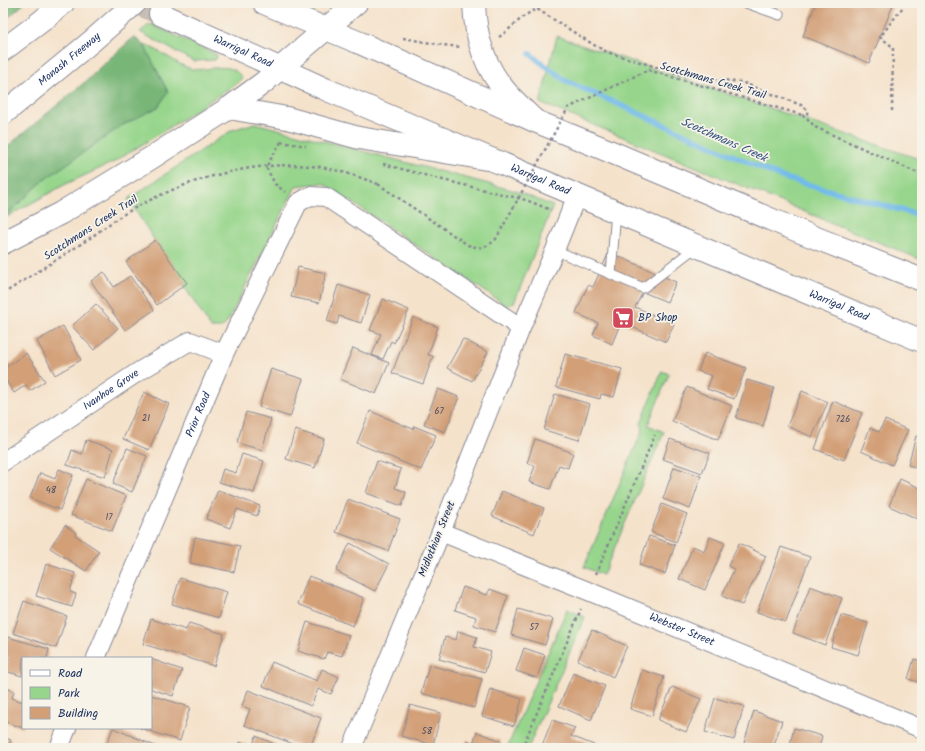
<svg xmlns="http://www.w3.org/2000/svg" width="925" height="751" font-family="Kalam,sans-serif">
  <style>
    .green { fill: #96d58b; stroke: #588274 }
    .forest { fill: #78b677; stroke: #4a726a }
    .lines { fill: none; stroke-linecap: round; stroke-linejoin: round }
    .stream { stroke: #71baea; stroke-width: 5.5 }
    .building { fill: #d29f77 }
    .trunk-tunnel { stroke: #c9beb5; stroke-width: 22; stroke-dasharray: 22 11; stroke-linecap: butt }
    .service-casing { stroke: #888894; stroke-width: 11 }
    .minor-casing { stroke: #888894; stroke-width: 20 }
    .trunk-casing { stroke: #888894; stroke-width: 24 }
    .motorway-casing { stroke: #888894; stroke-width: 24 }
    .path { stroke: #888894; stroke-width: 2.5; stroke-dasharray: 3 3; stroke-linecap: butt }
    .service { stroke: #fff; stroke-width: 9 }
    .minor { stroke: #fff; stroke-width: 18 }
    .trunk { stroke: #fff; stroke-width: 22 }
    .motorway { stroke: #fff; stroke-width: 22 }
    .path-bridge { stroke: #888894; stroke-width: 2.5; stroke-dasharray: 3 3; stroke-linecap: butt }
    .labels { text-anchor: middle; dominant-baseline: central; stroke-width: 3.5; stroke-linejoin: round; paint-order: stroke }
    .number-label { font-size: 9px; fill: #494b64 }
    .street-label { font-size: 11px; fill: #1b2f5e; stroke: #f7f3e8 }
    .poi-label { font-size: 11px; fill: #1b2f5e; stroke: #f7f3e8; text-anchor: start }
    .water-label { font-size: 12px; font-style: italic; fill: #305281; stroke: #f7f3e8 }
  </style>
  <rect width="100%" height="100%" fill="#f7f3e8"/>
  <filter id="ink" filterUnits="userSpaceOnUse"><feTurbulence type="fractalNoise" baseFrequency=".025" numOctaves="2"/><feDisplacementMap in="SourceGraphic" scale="8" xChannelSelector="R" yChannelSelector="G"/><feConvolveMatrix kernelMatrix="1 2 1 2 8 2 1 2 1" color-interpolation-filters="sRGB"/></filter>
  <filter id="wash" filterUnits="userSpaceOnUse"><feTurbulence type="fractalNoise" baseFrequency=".012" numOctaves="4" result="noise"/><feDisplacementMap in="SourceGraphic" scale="16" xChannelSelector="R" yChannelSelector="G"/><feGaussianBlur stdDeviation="0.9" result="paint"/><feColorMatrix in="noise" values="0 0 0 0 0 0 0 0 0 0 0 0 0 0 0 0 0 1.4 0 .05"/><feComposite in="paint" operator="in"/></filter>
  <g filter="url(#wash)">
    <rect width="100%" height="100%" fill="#f5e2cb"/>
    <!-- green -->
    <g class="green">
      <path d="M150,24L216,54L217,58L215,60L193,61L140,32Z"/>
      <path d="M557,36L922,160V260L540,103Z"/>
      <path d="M144,45C162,50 176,65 192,69C208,72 231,59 242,78L237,83L167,129L114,162L64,185L3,219L44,180L121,126L158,107L168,92Z"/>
      <path d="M255,123L516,191L553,206L514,303L507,306L323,183L296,186L228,321L222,328H211L128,199L232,130Z"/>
      <path d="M662,371L669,374L648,425L664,432L603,575L584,567L643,429L641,423Z"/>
      <path d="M567,609L585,617L528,748H507Z"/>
    </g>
    <!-- forest -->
    <g class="forest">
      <path d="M3,3H25L3,22Z"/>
      <path d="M134,37L144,45L168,92L158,107L121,126L44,180L3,218V150L91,77L98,69Z"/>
    </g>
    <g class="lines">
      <!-- stream -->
      <path class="stream" d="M530,54L566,81L781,177L922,216"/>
    </g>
    <g id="blocks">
      <!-- building -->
      <g class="building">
        <path d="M816,3H894L869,63L803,36Z"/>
        <path d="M155,240L187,283L157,305L126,262Z"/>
        <path d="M609,252L676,282L667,302L643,292L635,307L674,324L666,342L621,322L612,344L593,335L598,323L576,313L588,285L593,287Z"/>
        <path d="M298,267L326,273L319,303L291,297Z"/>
        <path d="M104,272L114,287L130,276L154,310L125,330L91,281Z"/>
        <path d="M338,285L370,295L361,323L339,316L337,324L327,321Z"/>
        <path d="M383,299L409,310L394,343L391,341L383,359L372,355L381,334L370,330Z"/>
        <path d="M96,304L118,328L94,350L72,326Z"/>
        <path d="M413,317L438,327L428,355L433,356L423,384L392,373Z"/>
        <path d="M63,326L81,360L55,375L37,341Z"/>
        <path d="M463,339L488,352L472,381L447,368Z"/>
        <path d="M353,348L389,363L376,394L340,379Z"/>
        <path d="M26,353L45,381L30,391L26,385L14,393L3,376V369Z"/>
        <path d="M705,353L746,368L734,399L707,389L712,376L698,371Z"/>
        <path d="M565,354L622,369L614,397L601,394L600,399L556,387Z"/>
        <path d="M271,369L303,379L290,417L259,407Z"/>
        <path d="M747,380L774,388L763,426L736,418Z"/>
        <path d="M687,387L732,406L718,440L672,421Z"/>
        <path d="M438,389L459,397L445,432L424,424Z"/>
        <path d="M802,391L828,402L812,437L787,426Z"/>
        <path d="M144,392L169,404L149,450L123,439Z"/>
        <path d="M555,394L590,404L579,440L544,430Z"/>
        <path d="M833,401L862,413L844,460L815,449Z"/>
        <path d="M370,411L413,429L414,426L436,435L421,470L357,443Z"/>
        <path d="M246,412L271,419L262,450L237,443Z"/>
        <path d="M885,420L908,430L892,465L861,451L870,428L879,432Z"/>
        <path d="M295,430L324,439L315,468L286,459Z"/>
        <path d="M916,436L922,438V469L908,465Z"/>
        <path d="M535,439L573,453L568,468L559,465L550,489L529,482L535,466L527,463Z"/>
        <path d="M670,439L710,453L702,473L663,459Z"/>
        <path d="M86,440L113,449L105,477L67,465L72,450L82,454Z"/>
        <path d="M127,448L147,456L132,492L113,484Z"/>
        <path d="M242,454L264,461L254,493L219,482L223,469L236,473Z"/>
        <path d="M377,461L401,469L395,488L406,492L402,506L366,493Z"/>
        <path d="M674,467L701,476L690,509L663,499Z"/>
        <path d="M59,469L73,475L60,510L30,498L40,473L55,479Z"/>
        <path d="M86,479L126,496L112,531L71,515Z"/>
        <path d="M900,479L922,489V515L920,520L889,506Z"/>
        <path d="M218,490L260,506L257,516L237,509L230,528L206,519Z"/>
        <path d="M502,491L544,508L534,534L492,516Z"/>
        <path d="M348,499L400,519L388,551L336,532Z"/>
        <path d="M662,504L687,514L676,542L651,532Z"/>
        <path d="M65,525L76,533L75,535L99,551L86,571L50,548Z"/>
        <path d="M649,536L675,545L665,574L639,565Z"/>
        <path d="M195,537L240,546L234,572L190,563Z"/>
        <path d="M710,537L725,543L705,590L679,579L693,546L704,551Z"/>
        <path d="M350,543L389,564L375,591L336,571Z"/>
        <path d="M739,543L766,556L742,605L722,596L734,569L728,566Z"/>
        <path d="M781,547L810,557L786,622L757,612Z"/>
        <path d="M46,564L75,573L70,592L76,594L72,607L36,596Z"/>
        <path d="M309,576L364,598L353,626L298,604Z"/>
        <path d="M180,578L227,592L219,618L172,604Z"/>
        <path d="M810,586L842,598L825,645L793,633Z"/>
        <path d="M463,587L487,595L490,589L508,596L495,632L474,625L476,617L455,610Z"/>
        <path d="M24,601L67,616L56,648L13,633Z"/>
        <path d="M518,609L553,619L545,645L511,635Z"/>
        <path d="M841,615L868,623L858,655L831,647Z"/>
        <path d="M151,619L186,630L189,623L224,634L214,666L143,644Z"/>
        <path d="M307,622L349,635L342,656L327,652L324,659L298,651Z"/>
        <path d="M592,630L627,646L613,677L578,660Z"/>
        <path d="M458,631L477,637L474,647L491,652L485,672L439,659L445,637L456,640Z"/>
        <path d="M8,637L49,649L47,658H23L22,676L5,671L9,658L3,656V653Z"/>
        <path d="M524,648L545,655L537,678L516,671Z"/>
        <path d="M151,659L182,670L173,696L151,689Z"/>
        <path d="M914,659L922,661V683L908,679Z"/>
        <path d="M272,662L317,681L322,669L339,677L331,694L318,689L311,706L263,686Z"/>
        <path d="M429,665L482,679L474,708L421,693Z"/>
        <path d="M642,670L664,677L652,716L630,709Z"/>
        <path d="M573,673L605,686L591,720L559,706Z"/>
        <path d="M3,687L14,691L12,698L23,702V728L3,721Z"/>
        <path d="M672,687L701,699L686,732L658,720Z"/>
        <path d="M490,689L522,699L514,726L482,716Z"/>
        <path d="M248,690L321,718L310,748H304L244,725L250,709L242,706Z"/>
        <path d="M151,695L190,707L180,741L140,728H151Z"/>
        <path d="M715,698L744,706L734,740L705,732Z"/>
        <path d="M410,705L441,713L433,745L401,736Z"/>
        <path d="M754,711L782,721L773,748H759L744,743Z"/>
        <path d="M552,720L575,728L571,736L594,745L593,748H541Z"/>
        <path d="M113,728L160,748H105Z"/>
        <path d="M794,728L822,736L819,748H789Z"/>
        <path d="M477,732L501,741L499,748H464L467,740L473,743Z"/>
        <path d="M256,736L277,745L275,748H237L240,742L252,747Z"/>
        <path d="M3,737L11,740L8,748H3Z"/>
      </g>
    </g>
  </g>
  <g filter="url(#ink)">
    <use href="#blocks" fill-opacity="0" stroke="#888894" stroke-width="1"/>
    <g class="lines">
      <!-- trunk-tunnel -->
      <path class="trunk-tunnel" d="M136,3L160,14"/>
      <!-- service casing -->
      <g class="service-casing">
        <g id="service">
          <path d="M746,3L780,15"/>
          <path d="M555,250L643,288L696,247"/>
          <path d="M611,274L616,212"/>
        </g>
      </g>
      <!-- minor casing -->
      <g class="minor-casing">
        <g id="minor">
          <path d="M521,328L555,250L577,195"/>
          <path id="s1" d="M3,462L138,372L190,341L224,354"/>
          <path id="s2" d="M441,532L588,591L922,729"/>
          <path id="s3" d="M96,658L224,354L298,203L310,196L326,197L521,328L441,532L352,748"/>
          <path d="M59,748L67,728"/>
        </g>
      </g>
      <!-- trunk casing -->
      <g class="trunk-casing">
        <g id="trunk">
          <path d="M264,3L360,43L535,121L597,146L796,230L922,280"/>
          <path id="s4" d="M160,14L325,89L922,341"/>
        </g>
      </g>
      <!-- motorway casing -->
      <g class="motorway-casing">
        <g id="motorway">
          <path d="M474,3C475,36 485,68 507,93C516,103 526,112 535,121"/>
          <path d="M3,50L43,20L63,3"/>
          <path d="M229,108L287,118L359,138L493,160"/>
          <path id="s5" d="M3,114L92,41L135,3"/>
          <path d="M3,243L61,213L151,158L229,108L263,83L356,3"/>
        </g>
      </g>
      <!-- path -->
      <g class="path">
        <path d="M537,9L539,3"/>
        <path d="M499,37C512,28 522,15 537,9L594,45L607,52L686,76L741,82L801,105L808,110L806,117"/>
        <path d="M403,38L442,45L461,47"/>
        <path d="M892,111L893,47L880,37L906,3"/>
        <path d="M802,115L806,117L815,127L922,175"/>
        <path d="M281,142L306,146"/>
        <path d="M281,142L266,167L275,184L285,192"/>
        <path d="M383,164L443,180L526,200L551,210"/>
        <path d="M3,294C32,275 61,257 90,238C104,228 118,217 133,209C189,178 255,159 320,167C340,170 359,177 378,184"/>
        <path d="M596,574L655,435"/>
        <path d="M522,748L581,609"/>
      </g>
      <!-- service -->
      <use href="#service" class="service"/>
      <!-- minor -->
      <use href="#minor" class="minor"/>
      <!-- trunk -->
      <use href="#trunk" class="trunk"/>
      <!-- motorway -->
      <use href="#motorway" class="motorway"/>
      <!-- path-bridge -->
      <path class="path-bridge" d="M378,184L468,245C480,249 487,248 496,239L568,108L648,70L802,115"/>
    </g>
  </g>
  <!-- icons -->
  <defs>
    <g id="supermarket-square" transform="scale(1.15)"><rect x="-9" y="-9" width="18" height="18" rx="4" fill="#d1495b" stroke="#f7f3e8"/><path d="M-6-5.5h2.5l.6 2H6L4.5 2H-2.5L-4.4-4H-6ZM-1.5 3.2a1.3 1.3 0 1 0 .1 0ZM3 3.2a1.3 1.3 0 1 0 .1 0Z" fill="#fff"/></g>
  </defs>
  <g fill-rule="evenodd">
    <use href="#supermarket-square" x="623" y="318"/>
  </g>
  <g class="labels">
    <!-- number labels -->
    <g class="number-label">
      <text x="439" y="411">67</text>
      <text x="146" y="418">21</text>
      <text x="843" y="419">726</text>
      <text x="51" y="490">48</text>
      <text x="109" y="517">17</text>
      <text x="534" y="627">57</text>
      <text x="427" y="731">58</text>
    </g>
    <!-- street labels -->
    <g class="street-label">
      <text stroke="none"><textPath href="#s4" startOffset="91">Warrigal Road</textPath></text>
      <text stroke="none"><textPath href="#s5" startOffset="86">Monash Freeway</textPath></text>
      <text transform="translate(713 81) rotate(16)">Scotchmans Creek Trail</text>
      <text stroke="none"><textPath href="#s4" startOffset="415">Warrigal Road</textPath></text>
      <text transform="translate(91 228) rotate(-33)">Scotchmans Creek Trail</text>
      <text stroke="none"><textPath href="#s4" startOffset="739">Warrigal Road</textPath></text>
      <text stroke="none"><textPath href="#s1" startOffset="130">Ivanhoe Grove</textPath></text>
      <text stroke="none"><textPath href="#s3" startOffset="264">Prior Road</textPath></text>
      <text transform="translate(437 539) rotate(-68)">Midlothian Street</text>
      <text stroke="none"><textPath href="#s2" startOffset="260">Webster Street</textPath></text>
    </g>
    <!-- poi labels -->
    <g class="poi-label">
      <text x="638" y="318">BP Shop</text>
    </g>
    <!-- water labels -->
    <g class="water-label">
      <text transform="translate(724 140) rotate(24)">Scotchmans Creek</text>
    </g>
  </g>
  <!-- margin -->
  <rect width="925" height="751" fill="none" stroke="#f7f3e8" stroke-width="16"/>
  <!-- legend -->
  <rect x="22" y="657" width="130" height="72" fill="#f7f3e8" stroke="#9fa5b1"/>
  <rect x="30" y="670" width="20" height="6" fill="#ffffff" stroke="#9fa5b1"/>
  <text x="58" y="677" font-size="12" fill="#1b2f5e">Road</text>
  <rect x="30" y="687" width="20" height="12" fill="#96d58b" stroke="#9fa5b1"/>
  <text x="58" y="697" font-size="12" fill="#1b2f5e">Park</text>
  <rect x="30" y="707" width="20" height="12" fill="#d29f77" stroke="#9fa5b1"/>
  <text x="58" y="717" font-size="12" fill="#1b2f5e">Building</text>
</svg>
